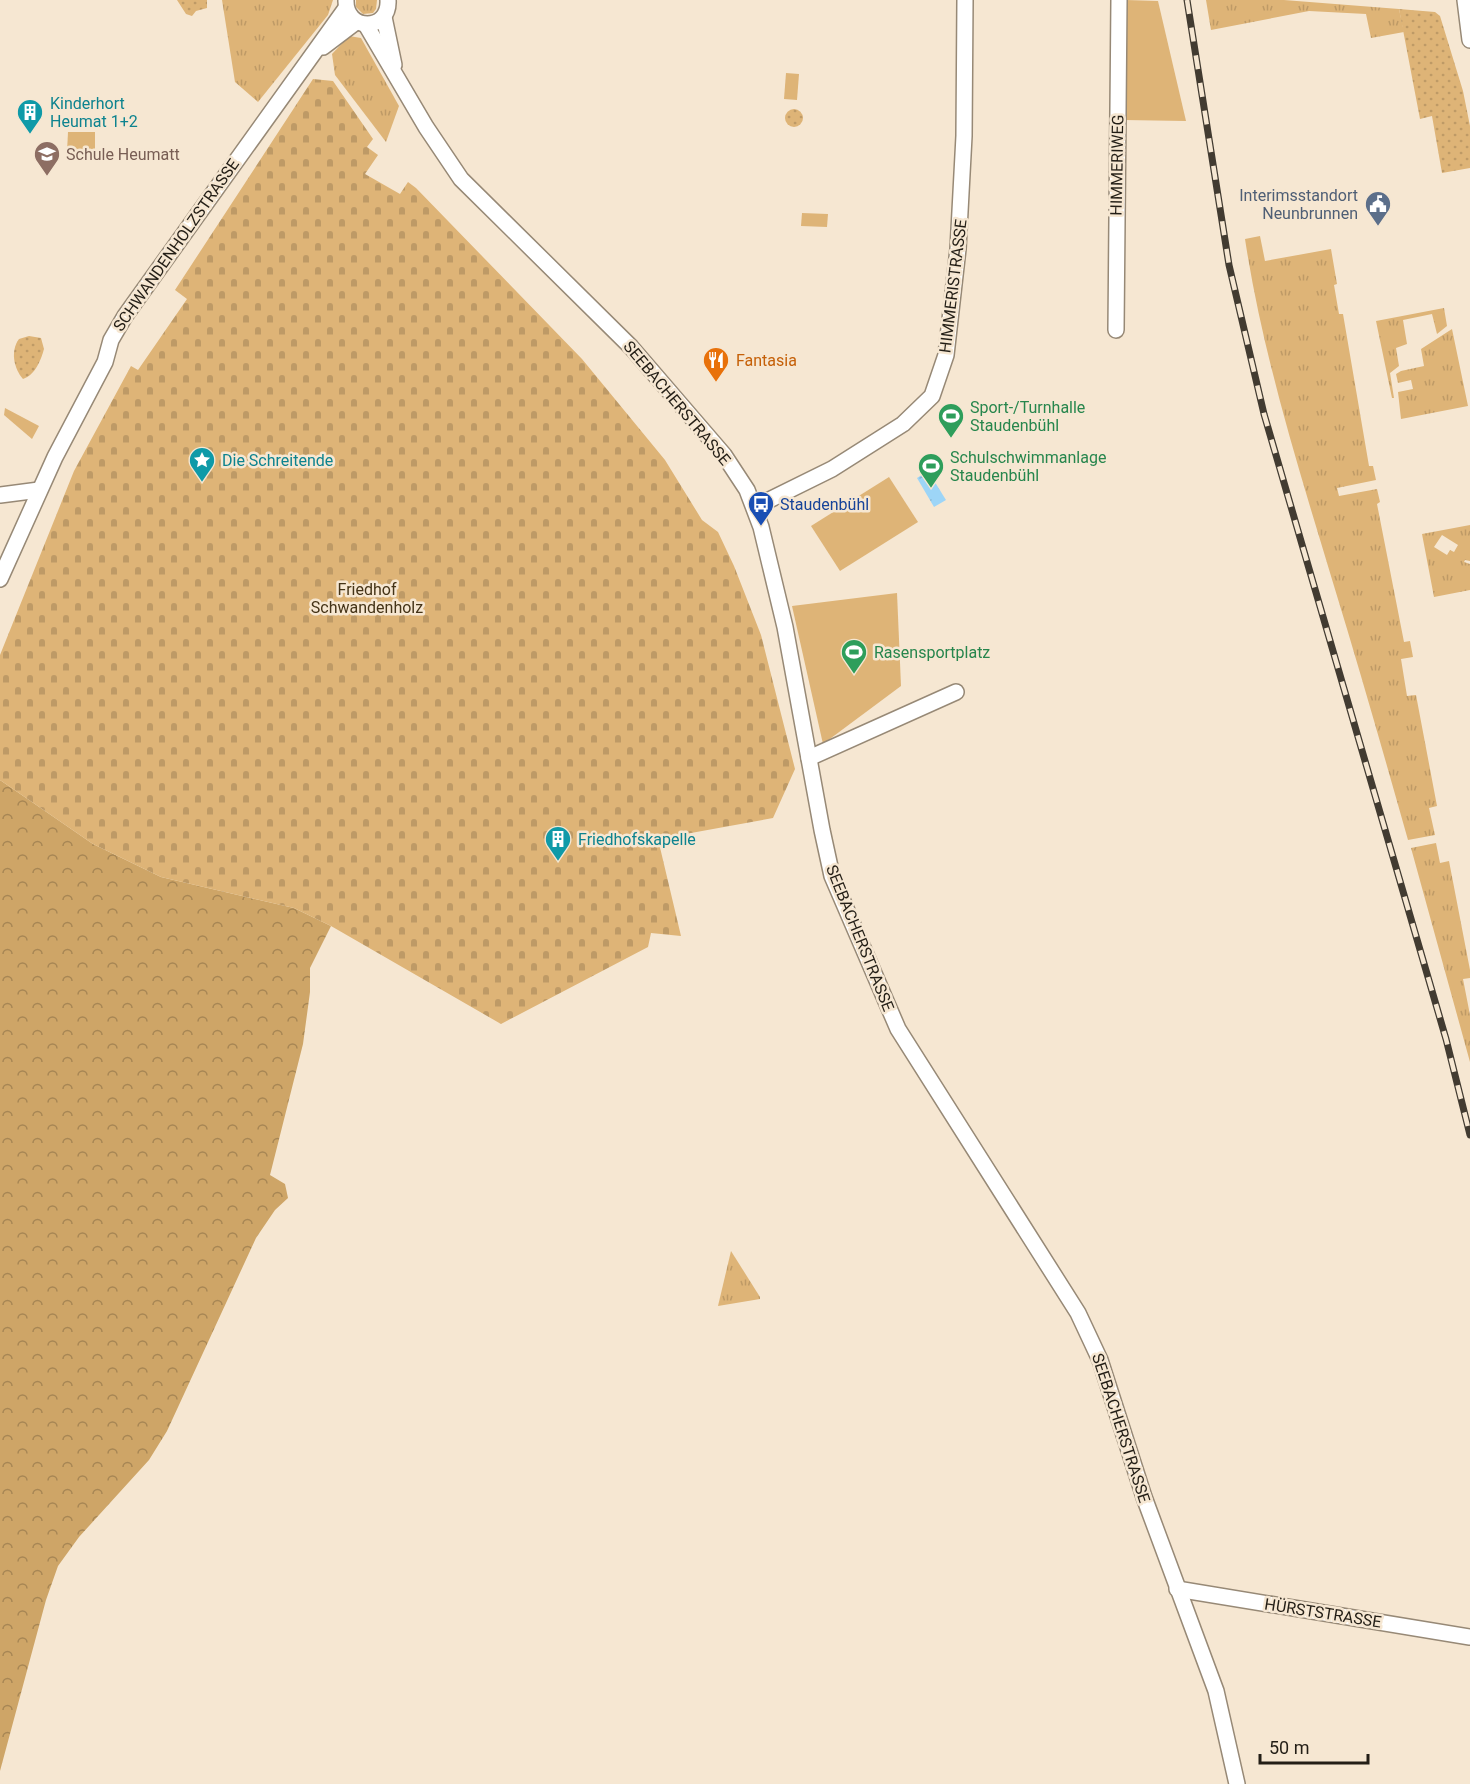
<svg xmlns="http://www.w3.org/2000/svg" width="1470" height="1784" font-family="Roboto,sans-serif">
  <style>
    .grass { fill: url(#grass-tufts); fill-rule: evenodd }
    .forest { fill: url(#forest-crowns) }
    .cemetery { fill: url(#cemetery-stones) }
    .park { fill: url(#park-dots) }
    .garden { fill: #deb477 }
    .water { fill: url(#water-ripples) }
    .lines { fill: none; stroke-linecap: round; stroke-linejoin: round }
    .minor-casing { stroke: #978976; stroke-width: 18 }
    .minor { stroke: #fff; stroke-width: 15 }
    .rail-casing { stroke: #423b31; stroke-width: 7 }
    .rail { stroke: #f6e7d2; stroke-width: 4.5; stroke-dasharray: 14; stroke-linecap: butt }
    .labels { text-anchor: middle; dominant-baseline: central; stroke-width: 5; stroke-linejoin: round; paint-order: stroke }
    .culture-label { font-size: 16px; fill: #0d838f; stroke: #f6e7d2; text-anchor: start }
    .education-label { font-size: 16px; fill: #785e54; stroke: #f6e7d2; text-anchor: start }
    .street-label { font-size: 16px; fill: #231e16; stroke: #f6e7d2 }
    .service-label { font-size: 16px; fill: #4e5e75; stroke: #f6e7d2; text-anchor: end }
    .food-label { font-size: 16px; fill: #c56008; stroke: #f6e7d2; text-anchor: start }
    .leisure-label { font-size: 16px; fill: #27864d; stroke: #f6e7d2; text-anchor: start }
    .transit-label { font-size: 16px; fill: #164399; stroke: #f6e7d2; text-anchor: start }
    .park-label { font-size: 16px; fill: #443317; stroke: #f6e7d2 }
  </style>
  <defs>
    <pattern id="grass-tufts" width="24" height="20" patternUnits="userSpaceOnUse" patternTransform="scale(1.5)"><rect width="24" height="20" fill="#deb477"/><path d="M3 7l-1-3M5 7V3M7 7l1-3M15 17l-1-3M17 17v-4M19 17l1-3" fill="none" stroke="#be9a66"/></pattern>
    <pattern id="forest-crowns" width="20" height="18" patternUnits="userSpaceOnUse" patternTransform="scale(1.5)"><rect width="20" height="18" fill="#cea567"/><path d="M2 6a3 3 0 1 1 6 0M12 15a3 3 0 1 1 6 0" fill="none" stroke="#a78654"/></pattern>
    <pattern id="cemetery-stones" width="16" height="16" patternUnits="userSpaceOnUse" patternTransform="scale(1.5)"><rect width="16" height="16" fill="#deb477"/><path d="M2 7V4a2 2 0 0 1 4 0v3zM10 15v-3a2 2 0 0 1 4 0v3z" fill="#be9a66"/></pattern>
    <pattern id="park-dots" width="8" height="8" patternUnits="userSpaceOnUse" patternTransform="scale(1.5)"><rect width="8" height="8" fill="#deb477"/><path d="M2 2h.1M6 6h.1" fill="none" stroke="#be9a66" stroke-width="1.8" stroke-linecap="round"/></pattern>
    <pattern id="water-ripples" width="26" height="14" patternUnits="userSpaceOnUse" patternTransform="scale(1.5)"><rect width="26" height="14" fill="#9dd5f7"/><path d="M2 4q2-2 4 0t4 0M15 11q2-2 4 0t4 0" fill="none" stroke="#87b6d3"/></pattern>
  </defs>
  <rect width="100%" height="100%" fill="#f6e7d2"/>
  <!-- grass -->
  <g class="grass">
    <path d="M222,0H333L328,15L258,102L235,82Z"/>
    <path d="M356,0H377L376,9L373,13L363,14L356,7Z"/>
    <path d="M1206,0H1284L1399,9L1404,32L1371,38L1366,14L1309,11L1211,30Z"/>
    <path d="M349,36L361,38L399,106L386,142L335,75L332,54Z"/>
    <path d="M1260,236L1265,261L1331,249L1337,284L1334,285L1339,314H1343L1369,466H1373L1376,480L1337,488L1339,496L1377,489L1380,502L1377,504L1404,642L1410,641L1413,657L1401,659L1407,696L1416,695L1437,806L1429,808L1435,835L1408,840C1384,755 1360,671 1334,586C1300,473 1263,357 1245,239Z"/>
    <path d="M1444,308L1447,326L1437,334L1432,314L1403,320L1407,344L1396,348L1399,366L1390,373L1394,398H1392L1376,321Z"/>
    <path d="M1452,329L1468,406L1401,419L1398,392L1413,389L1411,380L1398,383L1396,374L1401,371L1424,366L1421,349Z"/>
    <path d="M1470,525V561L1465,560L1464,562L1470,564V590L1434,597L1422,534ZM1442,535L1458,545L1454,552L1450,550L1447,555L1434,547Z"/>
    <path d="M1436,843L1440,863L1449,861L1470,970V978L1463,979L1470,1015V1062L1411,848Z"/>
    <path d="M731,1251L760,1297V1299L718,1306Z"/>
  </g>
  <!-- forest -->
  <path class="forest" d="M0,780L93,844L161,877L294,908L331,926L310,968V992L303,1044L270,1175L285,1184L288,1198L275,1210L256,1238L167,1431L149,1460L79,1537L58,1566L46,1600L0,1771Z"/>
  <!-- cemetery -->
  <path class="cemetery" d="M313,79L333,81L373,139L367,147L378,155L365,174L400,194L408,182L416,188L582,359L665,460L702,520L718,532L734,566L761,635L795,769L773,818L658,839L681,936L651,933L648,947L501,1024L331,926L294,908L161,877L93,844L0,780V655L74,471L131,366L138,370L187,299L175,290Z"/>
  <!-- park -->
  <g class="park">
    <path d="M177,0H207V8L196,11L192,16L186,14Z"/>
    <path d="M1399,9L1435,12L1440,16L1463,91L1470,126V168L1442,173L1432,116L1420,119Z"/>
    <circle cx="794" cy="118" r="9"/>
    <path d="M29,336L41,338L44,349C41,360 35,375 23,379C14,369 10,351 19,339Z"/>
  </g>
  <!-- garden -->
  <g class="garden">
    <path d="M1126,0L1158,1L1186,121L1124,120Z"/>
    <path d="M786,73L799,74L797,100L784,99Z"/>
    <path d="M68,132H95V153L67,152Z"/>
    <path d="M802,213L828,214L827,227L801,226Z"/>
    <path d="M5,408L39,426L32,439L4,415Z"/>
    <path d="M889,477L918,522L840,571L811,526Z"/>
    <path d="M897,593L901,686L823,744L792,606Z"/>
  </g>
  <!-- water -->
  <path class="water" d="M928,471L946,500L934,507L917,478Z"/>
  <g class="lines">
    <!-- minor casing -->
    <g class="minor-casing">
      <g id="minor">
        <path d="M346,0C345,32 390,32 388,0"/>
        <path d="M1465,0L1470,40"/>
        <path d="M384,17L394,65"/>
        <path d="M366,25L426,127L461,179L631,347L724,455L747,490L761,527L785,627L822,830L832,876L898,1029L1078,1313L1100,1360L1144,1497L1216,1691L1237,1784"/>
        <path d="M323,47L356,22"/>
        <path d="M1116,330L1119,0"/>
        <path d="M0,495L39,490"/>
        <path d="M755,507L832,469L903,424L932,396L946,355L958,249L964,136L965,0"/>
        <path d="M0,579L55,457L105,362L111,340L125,316L346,8"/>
        <path d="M809,758L956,692"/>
        <path d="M1177,1589L1470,1637"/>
      </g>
    </g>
    <!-- minor -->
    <use href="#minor" class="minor"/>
    <!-- rail casing -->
    <g class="rail-casing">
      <path id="rail" d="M1187,0L1229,265L1264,414L1446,1039L1470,1135"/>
    </g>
    <!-- rail -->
    <use href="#rail" class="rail"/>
  </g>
  <!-- icons -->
  <defs>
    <g id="building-pin" transform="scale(1.35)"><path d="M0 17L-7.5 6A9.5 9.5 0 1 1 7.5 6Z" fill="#0f9aa8" stroke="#f6e7d2"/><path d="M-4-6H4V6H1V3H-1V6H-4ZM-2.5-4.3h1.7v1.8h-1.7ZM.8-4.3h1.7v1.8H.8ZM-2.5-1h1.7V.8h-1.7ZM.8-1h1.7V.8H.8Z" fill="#fff"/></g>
    <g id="school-pin" transform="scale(1.35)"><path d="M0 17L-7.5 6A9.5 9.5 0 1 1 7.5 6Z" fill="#8d6e63" stroke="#f6e7d2"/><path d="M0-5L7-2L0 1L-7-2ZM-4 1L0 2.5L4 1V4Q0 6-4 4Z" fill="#fff"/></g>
    <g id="civic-pin" transform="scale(1.35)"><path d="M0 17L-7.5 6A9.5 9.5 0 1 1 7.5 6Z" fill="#5c6f8a" stroke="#f6e7d2"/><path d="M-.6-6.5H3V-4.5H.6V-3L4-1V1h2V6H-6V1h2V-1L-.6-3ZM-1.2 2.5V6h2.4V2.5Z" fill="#fff"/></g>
    <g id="restaurant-pin" transform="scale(1.35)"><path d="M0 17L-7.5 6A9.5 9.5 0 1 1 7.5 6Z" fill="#e8710a" stroke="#f6e7d2"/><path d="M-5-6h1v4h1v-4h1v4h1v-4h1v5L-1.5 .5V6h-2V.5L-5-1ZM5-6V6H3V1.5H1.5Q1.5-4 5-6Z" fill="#fff"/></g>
    <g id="stadium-pin" transform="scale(1.35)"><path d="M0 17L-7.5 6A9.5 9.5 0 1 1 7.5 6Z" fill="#2e9e5b" stroke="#f6e7d2"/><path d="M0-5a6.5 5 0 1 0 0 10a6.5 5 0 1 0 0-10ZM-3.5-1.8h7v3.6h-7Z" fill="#fff"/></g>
    <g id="sight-pin" transform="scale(1.35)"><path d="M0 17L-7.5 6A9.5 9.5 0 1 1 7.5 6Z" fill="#0f9aa8" stroke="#f6e7d2"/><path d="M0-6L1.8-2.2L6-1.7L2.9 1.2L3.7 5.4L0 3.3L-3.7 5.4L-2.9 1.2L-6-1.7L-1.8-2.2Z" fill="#fff"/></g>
    <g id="bus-pin" transform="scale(1.35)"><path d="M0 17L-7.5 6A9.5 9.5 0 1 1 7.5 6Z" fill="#1a4fb4" stroke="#f6e7d2"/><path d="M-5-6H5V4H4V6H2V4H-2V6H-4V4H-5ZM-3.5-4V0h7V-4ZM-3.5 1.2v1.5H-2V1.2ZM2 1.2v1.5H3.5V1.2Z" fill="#fff"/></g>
  </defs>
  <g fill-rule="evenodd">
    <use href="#building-pin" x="30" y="112"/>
    <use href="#school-pin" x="47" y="154"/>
    <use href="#civic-pin" x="1378" y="204"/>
    <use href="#restaurant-pin" x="716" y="360"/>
    <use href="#stadium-pin" x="951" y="416"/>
    <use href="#sight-pin" x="202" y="460"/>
    <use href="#stadium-pin" x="931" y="466"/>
    <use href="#bus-pin" x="761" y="504"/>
    <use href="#stadium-pin" x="854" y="652"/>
    <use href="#building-pin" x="558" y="839"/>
  </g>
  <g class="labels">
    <!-- culture labels -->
    <g class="culture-label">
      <text x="50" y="103">Kinderhort<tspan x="50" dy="18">Heumat 1+2</tspan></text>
      <text x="222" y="460">Die Schreitende</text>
      <text x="578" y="839">Friedhofskapelle</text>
    </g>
    <!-- education labels -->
    <g class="education-label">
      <text x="66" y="154">Schule Heumatt</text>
    </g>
    <!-- street labels -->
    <g class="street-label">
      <text transform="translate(1117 165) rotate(-89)">HIMMERIWEG</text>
      <text transform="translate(176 245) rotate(-55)">SCHWANDENHOLZSTRASSE</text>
      <text transform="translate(953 286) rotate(-83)">HIMMERISTRASSE</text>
      <text transform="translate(677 403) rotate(50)">SEEBACHERSTRASSE</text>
      <text transform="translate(860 938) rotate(68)">SEEBACHERSTRASSE</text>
      <text transform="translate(1121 1428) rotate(72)">SEEBACHERSTRASSE</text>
      <text transform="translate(1323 1613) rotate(9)">HÜRSTSTRASSE</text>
    </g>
    <!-- service labels -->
    <g class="service-label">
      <text x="1358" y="195">Interimsstandort<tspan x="1358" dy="18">Neunbrunnen</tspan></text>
    </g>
    <!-- food labels -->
    <g class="food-label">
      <text x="736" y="360">Fantasia</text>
    </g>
    <!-- leisure labels -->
    <g class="leisure-label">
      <text x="970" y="407">Sport-/Turnhalle<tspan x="970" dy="18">Staudenbühl</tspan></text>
      <text x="950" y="457">Schulschwimmanlage<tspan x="950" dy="18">Staudenbühl</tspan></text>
      <text x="874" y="652">Rasensportplatz</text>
    </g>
    <!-- transit labels -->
    <g class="transit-label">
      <text x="780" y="504">Staudenbühl</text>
    </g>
    <!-- park labels -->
    <g class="park-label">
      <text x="367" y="589">Friedhof<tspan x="367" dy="18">Schwandenholz</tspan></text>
    </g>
  </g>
  <!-- scale -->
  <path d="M1260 1754v9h108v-9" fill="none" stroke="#231e16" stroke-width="3"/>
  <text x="1269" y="1754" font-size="18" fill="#231e16" stroke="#f6e7d2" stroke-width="4.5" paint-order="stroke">50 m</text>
</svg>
